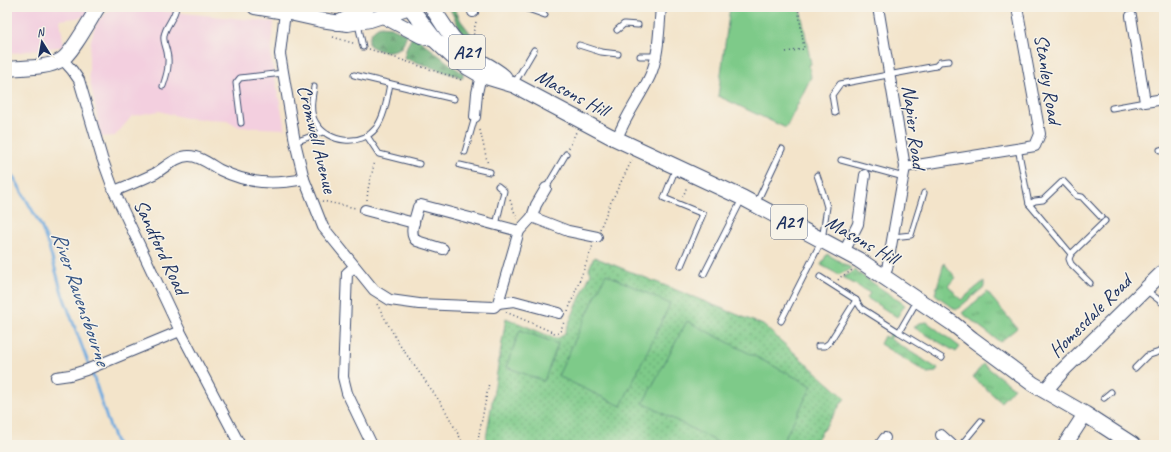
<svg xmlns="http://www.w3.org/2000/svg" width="1171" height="452" font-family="Caveat,sans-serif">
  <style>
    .built { fill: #f3cfdf }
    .grass { fill: url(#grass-tufts); stroke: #4c7c74 }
    .forest { fill: url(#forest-firs); stroke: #406e6a }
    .park { fill: url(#park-dots); stroke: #4c7c74 }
    .pitch { fill: #7eca89; stroke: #4c7c74 }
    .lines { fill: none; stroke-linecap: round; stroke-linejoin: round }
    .stream { stroke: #6eaadf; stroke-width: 3 }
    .lane-casing { stroke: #3b4a6e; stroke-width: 7 }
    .street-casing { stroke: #3b4a6e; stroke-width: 12 }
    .secondary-casing { stroke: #3b4a6e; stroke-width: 16 }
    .primary-casing { stroke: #3b4a6e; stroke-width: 17 }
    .path { stroke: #3b4a6e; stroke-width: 1.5; stroke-dasharray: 1 3; stroke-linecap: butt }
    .lane { stroke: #fff; stroke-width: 5 }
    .street { stroke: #fff; stroke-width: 10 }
    .secondary { stroke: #fff; stroke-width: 14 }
    .primary { stroke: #fff; stroke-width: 15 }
    .labels { text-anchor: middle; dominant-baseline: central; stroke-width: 3; stroke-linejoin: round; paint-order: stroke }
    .shield { fill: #f7f3e8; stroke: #5d6a87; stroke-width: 1 }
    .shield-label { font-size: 19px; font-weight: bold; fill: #1b2f5e }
    .street-label { font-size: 20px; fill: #1b2f5e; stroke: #f7f3e8 }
    .water-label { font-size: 21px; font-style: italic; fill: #345485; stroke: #f7f3e8 }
  </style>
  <defs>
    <pattern id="grass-tufts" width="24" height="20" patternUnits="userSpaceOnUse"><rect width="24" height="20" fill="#7eca89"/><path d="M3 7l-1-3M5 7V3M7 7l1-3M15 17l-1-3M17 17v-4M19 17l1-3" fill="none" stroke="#66a473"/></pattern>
    <pattern id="forest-firs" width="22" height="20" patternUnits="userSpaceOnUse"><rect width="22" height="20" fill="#66ae75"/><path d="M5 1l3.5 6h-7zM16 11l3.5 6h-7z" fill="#538e63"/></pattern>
    <pattern id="park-dots" width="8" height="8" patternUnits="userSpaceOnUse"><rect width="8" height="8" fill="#7eca89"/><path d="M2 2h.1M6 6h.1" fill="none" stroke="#66a473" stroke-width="1.8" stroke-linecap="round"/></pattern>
  </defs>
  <rect width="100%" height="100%" fill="#f7f3e8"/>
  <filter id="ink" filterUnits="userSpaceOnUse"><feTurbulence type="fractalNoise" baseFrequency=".025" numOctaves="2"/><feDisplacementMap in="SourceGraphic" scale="8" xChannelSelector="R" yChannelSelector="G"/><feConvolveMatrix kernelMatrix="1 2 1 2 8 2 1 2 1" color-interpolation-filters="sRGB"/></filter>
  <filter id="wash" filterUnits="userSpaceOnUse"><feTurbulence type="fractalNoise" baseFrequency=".012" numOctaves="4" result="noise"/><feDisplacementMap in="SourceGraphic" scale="16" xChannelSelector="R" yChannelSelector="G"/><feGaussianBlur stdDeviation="0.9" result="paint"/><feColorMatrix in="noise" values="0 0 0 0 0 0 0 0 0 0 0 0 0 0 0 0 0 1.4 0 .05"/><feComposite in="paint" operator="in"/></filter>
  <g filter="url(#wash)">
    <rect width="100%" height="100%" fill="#f3e4ca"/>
    <!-- built -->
    <g class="built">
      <path d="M7,7H96L97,15L60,20L64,46L7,54Z"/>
      <path d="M113,7H147L162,11L274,22L271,58L285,129L239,127L227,120L185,118L159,111L132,116L115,136L101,137L89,76V56L91,40L94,29L99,20Z"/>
    </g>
    <!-- grass -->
    <g class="grass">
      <path d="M827,254L851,268C848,273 843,271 839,275L821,265Z"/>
      <path d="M944,263L956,278L948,285L961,300L984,281V287L956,310L935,294Z"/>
      <path d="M854,270L905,305L897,317L867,298L870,293L842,277L850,274Z"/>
      <path d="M987,292L1017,328L1000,342L962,313Z"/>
      <path d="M927,322L960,347L956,352L913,327L919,323Z"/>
      <path d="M891,332L894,334L890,339L938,369L936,372L927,373L880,344L884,336L888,338Z"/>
      <path d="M983,364L1014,388L1001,402L973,377Z"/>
    </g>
    <!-- forest -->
    <g class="forest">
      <path d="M449,7H454L461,21L472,35L462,33Z"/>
      <path d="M380,26L391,27L407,34L402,47C391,53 380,53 369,45C368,35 372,30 380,26Z"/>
      <path d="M413,35C430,47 445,62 463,73V78L404,58L407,46Z"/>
    </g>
    <!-- park -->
    <path class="park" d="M594,257L763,325L845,398L813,445H485L506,318L554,338C559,339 561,336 564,334L591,273L589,269Z"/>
    <!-- pitch -->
    <g class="pitch">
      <path d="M730,7H800L811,64L809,65L811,77L786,128L718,96Z"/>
      <path d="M606,274L670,304L621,406L558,376Z"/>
      <path d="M687,321L812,386L781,445H723L643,403Z"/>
      <path d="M520,330L558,344L544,381L506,367Z"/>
    </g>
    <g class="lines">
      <!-- stream -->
      <path class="stream" d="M7,165L41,226L49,247L62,293L95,381L107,419L117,445"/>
    </g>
  </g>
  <g filter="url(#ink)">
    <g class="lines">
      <!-- lane casing -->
      <g class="lane-casing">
        <g id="lane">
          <path d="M517,7L528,9L545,15"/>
          <path d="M358,24L363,47"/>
          <path d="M617,30L624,24L638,25"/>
          <path d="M579,45L601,52L618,54"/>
          <path d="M640,56H655"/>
          <path d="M354,75L454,99"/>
          <path d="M514,84L534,50"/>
          <path d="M163,86C167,74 170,64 167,52C166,47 163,41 164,36C165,26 175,18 176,7"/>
          <path d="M314,87C312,98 309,113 316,123C328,143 361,147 376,128C385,116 387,98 390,84"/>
          <path d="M1112,108L1145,102"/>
          <path d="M835,113L832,95L840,84L936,66L940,62L949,61"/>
          <path d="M241,123L236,83L240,78L283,73"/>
          <path d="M367,136L379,154L419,164"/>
          <path d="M295,142L323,132"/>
          <path d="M1018,148L1029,204L1071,254L1105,221"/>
          <path d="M1160,150L1164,149"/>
          <path d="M465,152L475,117"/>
          <path d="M841,160L904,177"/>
          <path d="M460,165L490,172"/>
          <path d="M676,168L664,198L703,214L681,266"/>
          <path d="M546,188L566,154"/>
          <path d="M756,204L782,149"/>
          <path d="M1029,204L1035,201L1043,200L1063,181L1077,196L1082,197L1101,217"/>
          <path d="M496,225L504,191L498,186"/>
          <path d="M893,237L911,235L924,193"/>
          <path d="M1071,254L1069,259L1071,264L1090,283"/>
          <path d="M704,274L742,199"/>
          <path d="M820,277L856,300L861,308L899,332L917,301"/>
          <path d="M1146,290L1164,304"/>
          <path d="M781,321L822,240L827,207L823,193L817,175"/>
          <path d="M899,332L942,358"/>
          <path d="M818,346H825L829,343L856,300"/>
          <path d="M1135,368L1147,356L1159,352L1164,347"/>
          <path d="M1104,398L1111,392"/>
          <path d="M961,445L981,421"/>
        </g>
      </g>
      <!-- street casing -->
      <g class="street-casing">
        <g id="street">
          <path d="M878,7L905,167L887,269L883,275"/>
          <path d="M285,12L280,54L295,142L304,179L323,227L374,290L390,300L419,304L494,307L498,303L519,231L532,217L536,205L546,188"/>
          <path d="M473,12L474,7"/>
          <path d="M1131,16L1145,102L1164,99"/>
          <path d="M63,60L72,70L79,80L102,158L114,191L180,331L240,445"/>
          <path d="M475,117L477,93L481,75"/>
          <path d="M617,139C625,116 640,98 650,76C659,57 659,28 661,7"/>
          <path d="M905,167L1035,146L1040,134L1017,7"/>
          <path d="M114,191C128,186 141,180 154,174C165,168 176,156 189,156C200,156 211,165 220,170C249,184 273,185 304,179"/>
          <path d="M365,210L414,223"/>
          <path d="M532,217L568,231L597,237"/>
          <path d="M443,249L417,241C407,235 416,217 418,207L421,205L519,231"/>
          <path d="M844,252L858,224L865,175"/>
          <path d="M354,267L347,273L343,377L347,393L372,445"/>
          <path d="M498,303L514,301L559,313"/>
          <path d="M56,377L70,375L86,370L180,331"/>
          <path d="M941,435L952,445"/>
          <path d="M880,445L885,438"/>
        </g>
      </g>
      <!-- secondary casing -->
      <g class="secondary-casing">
        <g id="secondary">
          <path d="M255,7L285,12L321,20L348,24L370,20L410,7"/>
          <path d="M383,16L421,36L435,40"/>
          <path d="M338,23L368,7"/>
          <path d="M7,69C24,67 46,69 61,60C71,55 91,18 98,7"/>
          <path d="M1045,391L1062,371L1164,271"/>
          <path d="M1065,445L1085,414"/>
        </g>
      </g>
      <!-- primary casing -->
      <g class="primary-casing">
        <g id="primary">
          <path d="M410,7L435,40L452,56L469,68L481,75L514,85L610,136L743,198L859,260L952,323L972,339L1033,384L1085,414L1133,445"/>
          <path d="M432,7C444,26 455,45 474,58C484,64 495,69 504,77"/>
        </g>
      </g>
      <!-- path -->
      <g class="path">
        <path d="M476,22L473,33L485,50"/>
        <path d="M333,37L356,44"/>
        <path d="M369,49L462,80"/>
        <path d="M786,52L804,49L798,7"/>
        <path d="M480,130L488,165"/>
        <path d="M569,148L576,132"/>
        <path d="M683,197L687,186"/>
        <path d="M367,200L368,189L375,161"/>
        <path d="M510,200L517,219"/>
        <path d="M322,201L356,208"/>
        <path d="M600,229L610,204L632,160"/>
        <path d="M838,280C842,274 847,275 852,270"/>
        <path d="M377,304L399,344L443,406L464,445"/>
        <path d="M568,311L593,245"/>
        <path d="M506,312L557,334L560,332L564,322"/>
        <path d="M477,445L489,383"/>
      </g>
      <!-- lane -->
      <use href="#lane" class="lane"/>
      <!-- street -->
      <use href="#street" class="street"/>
      <!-- secondary -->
      <use href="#secondary" class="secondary"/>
      <!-- primary -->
      <use href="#primary" class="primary"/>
    </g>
  </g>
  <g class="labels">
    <!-- shield labels -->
    <g class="shield">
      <rect x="449" y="35" width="36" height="34" rx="3"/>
      <rect x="771" y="205" width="36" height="34" rx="3"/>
    </g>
    <g class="shield-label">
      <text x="467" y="52">A21</text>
      <text x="789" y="222">A21</text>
    </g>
    <!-- street labels -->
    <g class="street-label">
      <text transform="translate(1048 79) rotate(81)">Stanley Road</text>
      <text transform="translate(572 93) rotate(28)">Masons Hill</text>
      <text transform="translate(914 127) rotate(83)">Napier Road</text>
      <text transform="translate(317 139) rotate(76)">Cromwell Avenue</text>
      <text transform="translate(862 240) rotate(30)">Masons Hill</text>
      <text transform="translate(161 247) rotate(65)">Sandford Road</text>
      <text transform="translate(1090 316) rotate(-45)">Homesdale Road</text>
    </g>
    <!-- water labels -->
    <g class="water-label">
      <text transform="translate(81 298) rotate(71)">River Ravensbourne</text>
    </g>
  </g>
  <!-- margin -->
  <rect width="1171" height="452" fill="none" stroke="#f7f3e8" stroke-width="24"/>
  <!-- north arrow -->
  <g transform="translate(42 42) rotate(349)" stroke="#f7f3e8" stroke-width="3" paint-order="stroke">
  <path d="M0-3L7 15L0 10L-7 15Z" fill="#1b2f5e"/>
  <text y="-6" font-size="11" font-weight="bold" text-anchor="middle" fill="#1b2f5e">N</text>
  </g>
</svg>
